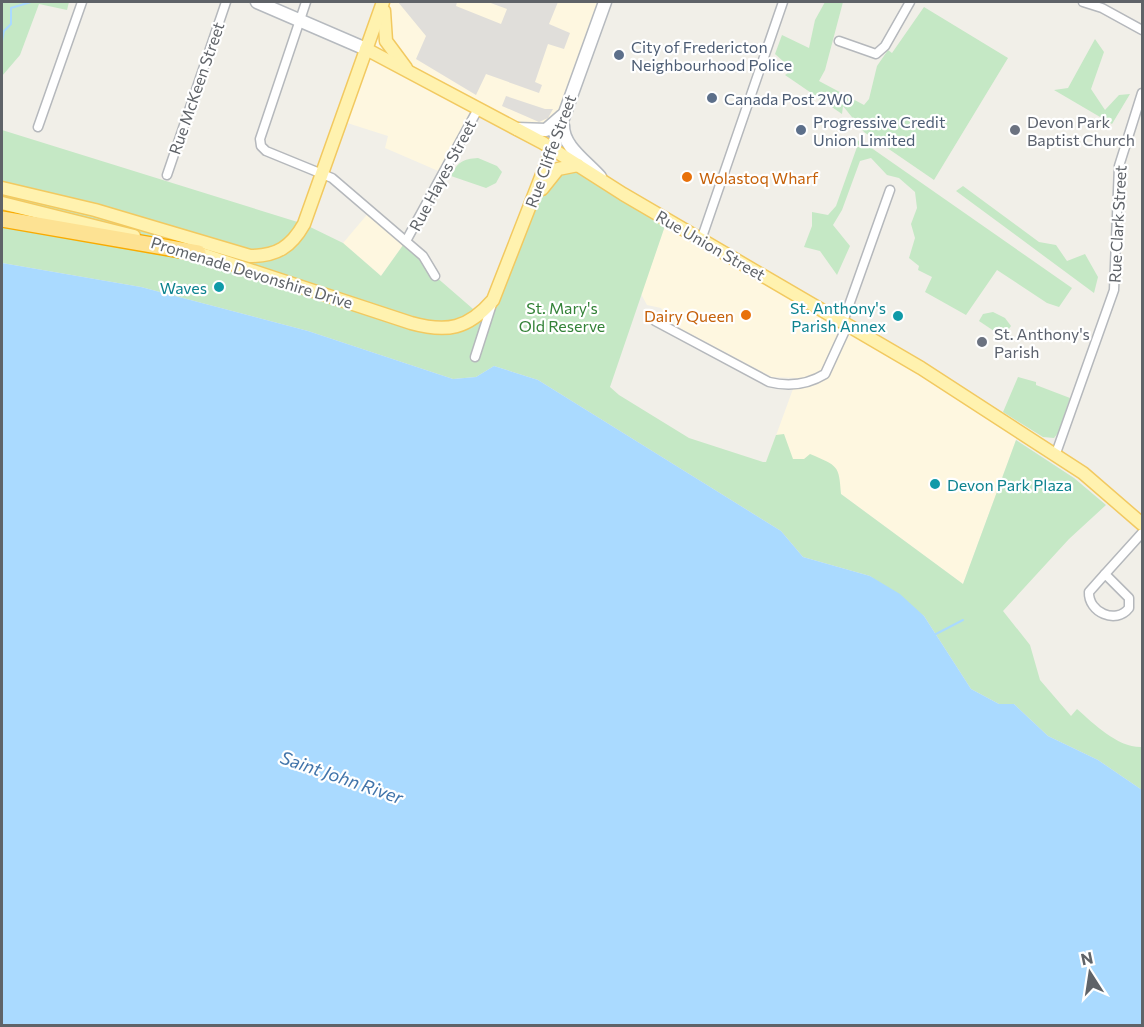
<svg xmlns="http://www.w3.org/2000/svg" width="1144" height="1027" font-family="Commissioner,sans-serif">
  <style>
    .commercial { fill: #fef7e0 }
    .industrial { fill: #e0deda }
    .green { fill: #c5e8c5 }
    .water { fill: #aadaff }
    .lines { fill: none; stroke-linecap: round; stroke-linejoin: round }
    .stream { stroke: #aadaff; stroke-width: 2 }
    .street-casing { stroke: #b5b8bc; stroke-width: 11 }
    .secondary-casing { stroke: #b6babf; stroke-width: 15 }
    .primary-casing { stroke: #f2c960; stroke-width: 15 }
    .highway-casing { stroke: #f9ab00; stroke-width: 18 }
    .street { stroke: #fff; stroke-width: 8 }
    .secondary { stroke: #fff; stroke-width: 12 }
    .primary { stroke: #fff2af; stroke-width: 12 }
    .highway { stroke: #fde293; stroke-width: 15 }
    .service-dot { fill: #5c6f8a; stroke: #fff; stroke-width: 2 }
    .worship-dot { fill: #6b7280; stroke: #fff; stroke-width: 2 }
    .food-dot { fill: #e8710a; stroke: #fff; stroke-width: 2 }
    .culture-dot { fill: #0f9aa8; stroke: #fff; stroke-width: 2 }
    .labels { text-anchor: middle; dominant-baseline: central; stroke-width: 4.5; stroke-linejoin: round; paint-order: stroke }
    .service-label { font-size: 16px; fill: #4e5e75; stroke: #fff; text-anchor: start }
    .street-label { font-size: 16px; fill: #5f6368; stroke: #fff }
    .worship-label { font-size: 16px; fill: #5b616d; stroke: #fff; text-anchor: start }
    .food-label { font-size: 16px; fill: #c56008; stroke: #fff; text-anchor: start }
    .culture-label { font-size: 16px; fill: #0d838f; stroke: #fff; text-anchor: end }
    .park-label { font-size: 16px; fill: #348238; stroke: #fff }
    .water-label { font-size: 18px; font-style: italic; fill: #4174aa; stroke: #fff }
  </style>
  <rect width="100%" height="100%" fill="#f1efe8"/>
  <!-- commercial -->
  <g class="commercial">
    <path d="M383,2H605L563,115L538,131L478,109L443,173L385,148L388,136L341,121Z"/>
    <path d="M370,211L406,241L381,276L343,243Z"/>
    <path d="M667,220L1019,432L963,584L841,494L766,463L797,378L772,377L672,324L661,308L647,305L641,294Z"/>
  </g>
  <!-- industrial -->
  <g class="industrial">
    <path d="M398,2H457L456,6L501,24L507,9L488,2H558L549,24L570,33L564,49L548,44L535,82L542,85L539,93L486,74L476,95L416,59L426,36Z"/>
    <path d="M506,96L545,109H553L548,118L539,122L502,106Z"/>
  </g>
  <!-- green -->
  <g class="green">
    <path d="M2,2H69L67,10L39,4L20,55L2,76Z"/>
    <path d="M825,2H843L825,70L819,81L864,105L869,99L877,66L888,50L892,53L924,7L1008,58L934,180L864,132L843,106L842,114L785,75L793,70L775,54L782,35L809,48L815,20Z"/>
    <path d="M1095,39L1104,52L1091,89L1105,110L1119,95L1130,94L1112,124L1054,90L1068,88Z"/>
    <path d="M2,130L304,224L343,243L381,276L406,241L435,276L480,315L530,207L550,178L578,165L667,220L610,387L619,395L689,438L763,462H766L776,435L784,434L793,459H804L810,454C838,466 839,465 841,494L963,584L1016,440L1074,478L1106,505L1069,539L1003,611L1030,645L1040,680L1071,716L1077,709C1094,724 1118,748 1142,747V790L1098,760L1048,736L1014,704H999L971,689L924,616L870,576L803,557L781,531L538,380L494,366L476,377L453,379L308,331L141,287L2,263Z"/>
    <path d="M860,140L1072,288L1059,307L1047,303L997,270L966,315L925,292L932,277L918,270L919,266L909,258L915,238L911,224L917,208L915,192L899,178L887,175L871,158L860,161L842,210L833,225L850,246L837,275L820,251L804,247L812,226V212L828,215L836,206L857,147H860L856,142Z"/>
    <path d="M478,158L497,166L502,172L496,183L486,188L451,176C457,162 463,159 478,158Z"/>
    <path d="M963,186L1039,242L1056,245L1067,261L1085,254L1098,277L1094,293L956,191Z"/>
    <path d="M993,312L1005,318L1011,326L1003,337L979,321L983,314Z"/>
    <path d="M1018,377L1036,382V385L1070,398L1058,433L1054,438L1043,437L1003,412Z"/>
  </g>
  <!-- water -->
  <path class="water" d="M2,263L141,287L308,331L453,379L476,377L494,366L538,380L781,531L803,557L870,576L900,594L924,616L971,689L999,704H1014L1048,736L1098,760L1142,790V1025H2Z"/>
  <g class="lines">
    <!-- stream -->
    <g class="stream">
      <path d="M2,41L4,31L11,24V8L31,2"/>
      <path d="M2,56V69"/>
      <path d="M936,634L963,620"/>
    </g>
    <!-- street casing -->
    <g class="street-casing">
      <g id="street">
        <path d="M306,2L260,139L261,146L266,151L332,178L423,256L435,276"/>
        <path d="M1083,2L1102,8L1142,30"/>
        <path d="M839,41L876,54L885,46L910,2"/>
        <path d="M38,127L82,2"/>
        <path d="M167,175L226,2"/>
        <path d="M701,240L783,2"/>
        <path d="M406,241L478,109"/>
        <path d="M655,321L769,382C789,387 807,385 825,374L848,324"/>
        <path d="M843,322L890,190"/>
        <path d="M475,357L492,304"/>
        <path d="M1055,456L1114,290L1119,166L1142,93"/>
        <path d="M1105,574L1129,598V608C1116,625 1088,612 1089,592Z"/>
        <path d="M1105,574L1142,533"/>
      </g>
    </g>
    <!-- secondary casing -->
    <g class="secondary-casing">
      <g id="secondary">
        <path d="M257,2L366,49"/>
        <path d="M563,125C562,146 587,162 600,177"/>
        <path d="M517,129L546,130L562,116"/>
        <path d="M552,149L605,2"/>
      </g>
    </g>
    <!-- primary casing -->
    <g class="primary-casing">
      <g id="primary">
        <path d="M384,11L386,41L406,68"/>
        <path d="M366,49L543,143L623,194L921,368L1083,473L1142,524"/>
        <path d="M2,188L95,210L250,256C277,256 291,247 304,224L383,2"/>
        <path d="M542,189L558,169L578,165"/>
        <path d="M2,203L134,236"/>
        <path d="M192,251L411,323C447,333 468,329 493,300L552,149"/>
      </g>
    </g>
    <!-- highway casing -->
    <g class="highway-casing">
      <path id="highway" d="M2,219L198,253"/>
    </g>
    <!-- street -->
    <use href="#street" class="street"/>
    <!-- secondary -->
    <use href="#secondary" class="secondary"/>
    <!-- primary -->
    <use href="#primary" class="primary"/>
    <!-- highway -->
    <use href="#highway" class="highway"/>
  </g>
  <!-- markers -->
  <g class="service-dot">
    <circle cx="619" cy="55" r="6"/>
    <circle cx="712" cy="98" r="6"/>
    <circle cx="801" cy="130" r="6"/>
  </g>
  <g class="worship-dot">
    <circle cx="1015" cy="130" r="6"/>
    <circle cx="982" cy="342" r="6"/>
  </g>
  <g class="food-dot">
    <circle cx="687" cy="177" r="6"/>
    <circle cx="746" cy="315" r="6"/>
  </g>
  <g class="culture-dot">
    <circle cx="219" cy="287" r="6"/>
    <circle cx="898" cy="316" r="6"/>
    <circle cx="935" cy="484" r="6"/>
  </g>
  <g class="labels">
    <!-- service labels -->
    <g class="service-label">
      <text x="631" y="46">City of Fredericton<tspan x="631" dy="18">Neighbourhood Police</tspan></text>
      <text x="724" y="98">Canada Post 2W0</text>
      <text x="813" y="121">Progressive Credit<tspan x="813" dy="18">Union Limited</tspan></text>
    </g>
    <!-- street labels -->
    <g class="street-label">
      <text transform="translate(196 88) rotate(-71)">Rue McKeen Street</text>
      <text transform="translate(550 151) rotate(-70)">Rue Cliffe Street</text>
      <text transform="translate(442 175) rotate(-62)">Rue Hayes Street</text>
      <text transform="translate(1117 224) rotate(-87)">Rue Clark Street</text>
      <text transform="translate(711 245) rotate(30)">Rue Union Street</text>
      <text transform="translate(252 272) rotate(17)">Promenade Devonshire Drive</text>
    </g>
    <!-- worship labels -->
    <g class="worship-label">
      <text x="1027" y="121">Devon Park<tspan x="1027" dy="18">Baptist Church</tspan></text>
      <text x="994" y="333">St. Anthony's<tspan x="994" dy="18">Parish</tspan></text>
    </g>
    <!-- food labels -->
    <g class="food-label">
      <text x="699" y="177">Wolastoq Wharf</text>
      <text x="734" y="315" text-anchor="end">Dairy Queen</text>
    </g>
    <!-- culture labels -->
    <g class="culture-label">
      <text x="207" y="287">Waves</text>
      <text x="886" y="307">St. Anthony's<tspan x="886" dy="18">Parish Annex</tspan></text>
      <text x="947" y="484" text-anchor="start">Devon Park Plaza</text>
    </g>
    <!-- park labels -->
    <g class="park-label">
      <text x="562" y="307">St. Mary's<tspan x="562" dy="18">Old Reserve</tspan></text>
    </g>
    <!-- water labels -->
    <g class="water-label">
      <text transform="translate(342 777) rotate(19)">Saint John River</text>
    </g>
  </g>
  <!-- border -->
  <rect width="1144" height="1027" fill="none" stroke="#5f6368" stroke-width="6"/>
  <!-- north arrow -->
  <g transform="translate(1090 973) rotate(348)" stroke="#ffffff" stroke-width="4.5" paint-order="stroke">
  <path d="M0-4.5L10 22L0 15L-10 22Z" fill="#5f6368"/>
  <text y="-9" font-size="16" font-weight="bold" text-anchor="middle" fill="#5f6368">N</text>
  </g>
</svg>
